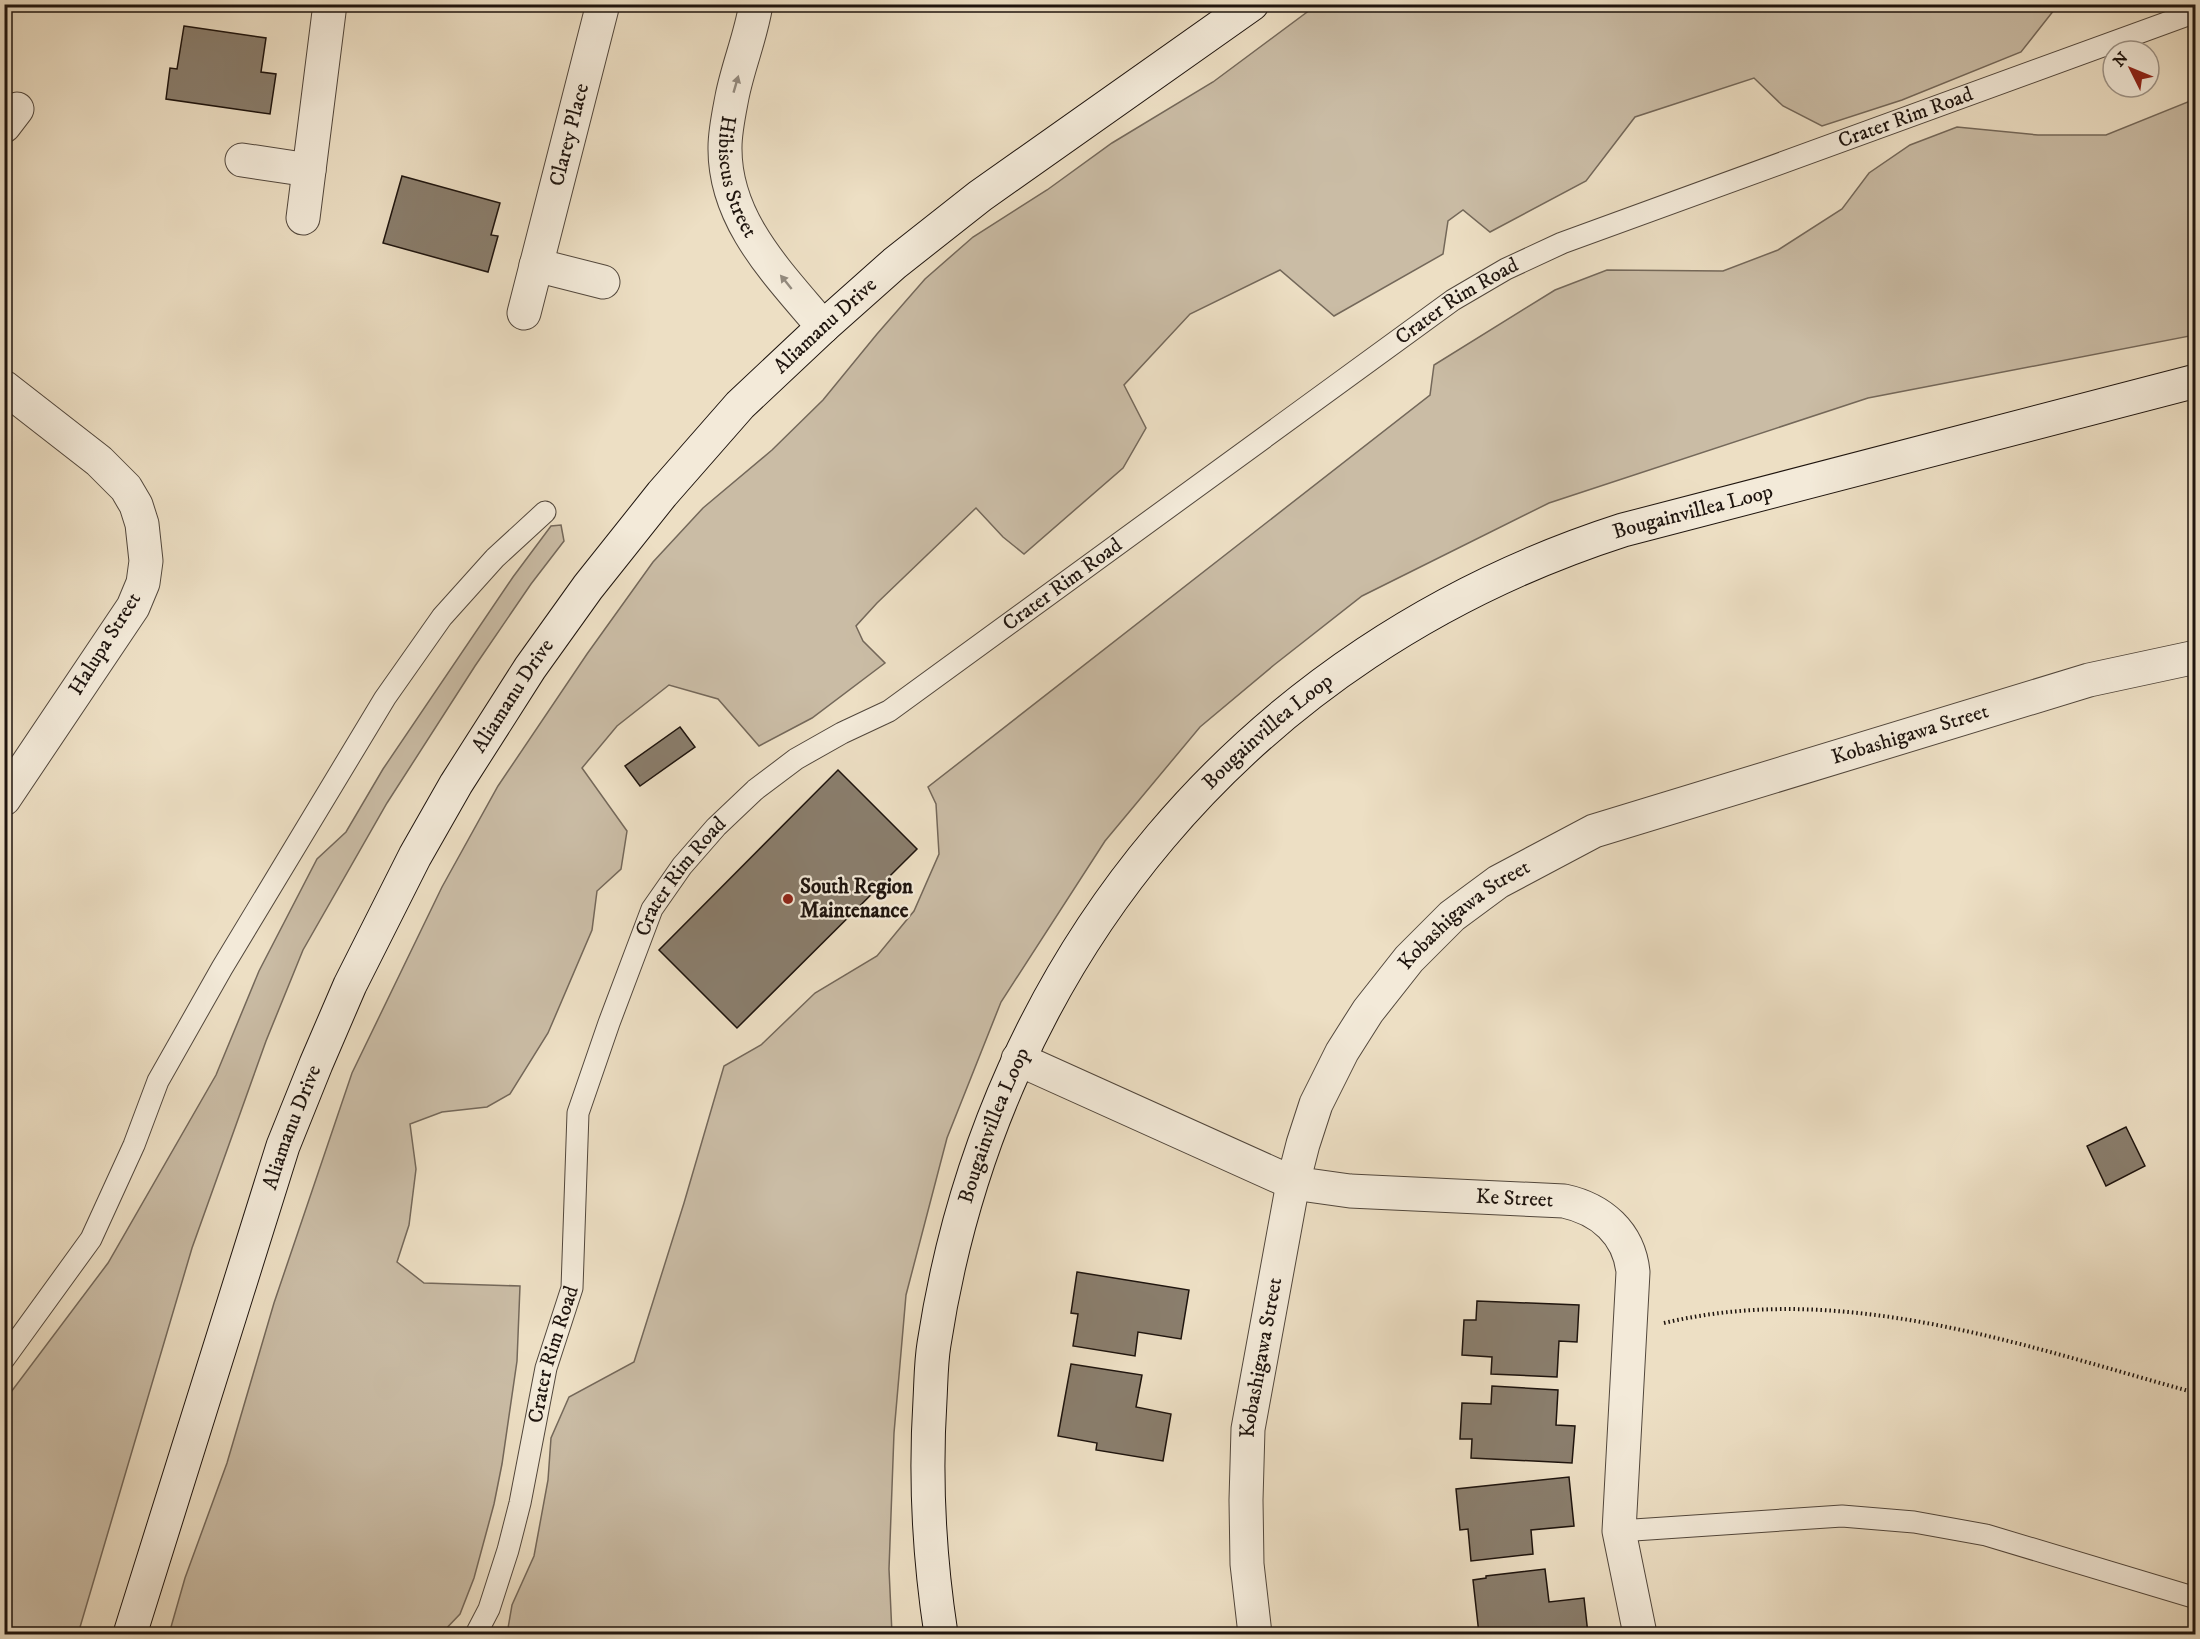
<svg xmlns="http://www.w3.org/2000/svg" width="2200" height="1639" font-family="'IM FELL DW Pica',serif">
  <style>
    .green { fill: #cabca5; stroke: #74685a; stroke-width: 1.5 }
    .building { fill: #8a7e6d; stroke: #1e140e; stroke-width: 1.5 }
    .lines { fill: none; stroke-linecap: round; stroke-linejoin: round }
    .lane-casing { stroke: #52473c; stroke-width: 23 }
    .street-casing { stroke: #52473c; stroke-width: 35 }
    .secondary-casing { stroke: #1e140e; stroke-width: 35 }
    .path { stroke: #1e140e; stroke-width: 4; stroke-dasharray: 1.5 3; stroke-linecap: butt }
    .lane { stroke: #f3ead9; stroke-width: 21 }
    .street { stroke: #f3ead9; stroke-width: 33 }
    .secondary { stroke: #f3ead9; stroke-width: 33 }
    .oneway { fill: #938a7e }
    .poi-dot { fill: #8f2418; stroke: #f3ead9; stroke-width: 2 }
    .labels { text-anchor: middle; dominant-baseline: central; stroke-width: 4.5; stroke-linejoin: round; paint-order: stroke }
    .street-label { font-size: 21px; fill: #1e140e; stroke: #f3ead9 }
    .poi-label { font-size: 21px; font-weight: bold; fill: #1e140e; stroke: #f3ead9; text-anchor: start }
  </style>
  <rect width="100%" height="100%" fill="#eddfc4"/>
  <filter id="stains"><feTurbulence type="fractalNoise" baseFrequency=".00333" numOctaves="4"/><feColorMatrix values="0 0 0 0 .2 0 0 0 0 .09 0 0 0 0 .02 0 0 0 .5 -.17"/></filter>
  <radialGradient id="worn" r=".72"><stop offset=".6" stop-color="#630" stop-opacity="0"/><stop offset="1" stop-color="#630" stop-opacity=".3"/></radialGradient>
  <!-- green -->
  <g class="green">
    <path d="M1318,4L2058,5L2021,52L1902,100L1822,126L1783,106L1754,78L1635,117L1586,181L1490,232L1463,210L1448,221L1443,254L1334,316L1280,270L1190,314L1124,385L1146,428L1123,468L1024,554L1003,537L976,508L877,603L856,626L863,641L885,663L812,718L759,746L718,699L669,685L617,726L582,768L627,831L621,869L597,891L592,930L548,1033L510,1094L487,1107L442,1112L410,1124L416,1169L409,1225L397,1262L424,1283L520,1286L517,1361L502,1464L494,1504L474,1578L460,1614L441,1634H169L185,1578L227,1463L274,1303L352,1073L442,887L498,786L587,654L653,562L703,508L772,450L823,400L877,334L925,279L973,237L1047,190L1112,143L1213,82Z"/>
    <path d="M2195,99V335L1868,398L1549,503L1362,596L1274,665L1200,727L1105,841L1001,1002L947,1138L906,1295L894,1433L889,1569L892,1634H507L512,1605L534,1556L548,1480L551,1438L569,1397L634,1362L684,1203L724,1066L761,1045L815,993L877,956L914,911L939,854L936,804L928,787L1430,395L1434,365L1555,290L1607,270L1723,271L1778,250L1842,209L1869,173L1910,145L1957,127L2038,135H2106Z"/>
    <path d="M561,525L564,541L531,584L475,666L387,803L303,950L266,1041L192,1248L78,1634H5V1400L108,1263L216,1075L259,971L317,859L346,832L383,769L513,577L551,526Z"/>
  </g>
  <!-- building -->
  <g class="building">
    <path d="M184,26L266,38L261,72L276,74L270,114L166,99L170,68L177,69Z"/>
    <path d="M402,176L500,203L491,235L498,236L488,272L383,243Z"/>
    <path d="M680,727L695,747L640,786L625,766Z"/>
    <path d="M838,770L917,849L737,1028L659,950Z"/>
    <path d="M2126,1127L2145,1166L2106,1186L2087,1146Z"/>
    <path d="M1077,1272L1189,1290L1181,1339L1138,1332L1135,1356L1073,1346L1078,1314L1071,1313Z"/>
    <path d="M1477,1301L1579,1305L1577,1342L1559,1341L1557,1377L1491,1374L1492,1357L1462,1355L1464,1320H1476Z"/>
    <path d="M1071,1364L1142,1375L1136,1407L1171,1414L1163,1461L1096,1450L1097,1443L1058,1436Z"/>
    <path d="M1492,1386L1558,1390L1556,1425L1575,1426L1572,1463L1471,1458L1472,1439H1460L1462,1403L1491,1404Z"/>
    <path d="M1569,1477L1574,1526L1531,1530L1533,1554L1471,1561L1468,1529L1460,1530L1456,1489Z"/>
    <path d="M1545,1569L1549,1602L1584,1598L1588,1634H1479L1473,1580L1486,1578V1576Z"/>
  </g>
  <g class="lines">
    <!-- lane casing -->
    <g class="lane-casing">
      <g id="lane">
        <path d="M4,1359L91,1239L134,1145L158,1081L222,968L385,698L442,617L495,558L545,512"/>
        <path d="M1619,1531L1842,1516L1914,1522L1986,1535L2196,1598"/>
        <path id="s1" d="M476,1634L489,1609L508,1550L520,1503L546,1368L572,1288L578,1113L609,1023L652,909L682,866L716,827L755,790L796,759L842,733L889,711L1453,300L1506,269L1562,243L2196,12"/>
      </g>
    </g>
    <!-- street casing -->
    <g class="street-casing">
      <g id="street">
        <path id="s2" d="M756,4C751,36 738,66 732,97C729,113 725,131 725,147C724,221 779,274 823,327"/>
        <path d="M4,126L17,109"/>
        <path d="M242,160L309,170"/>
        <path d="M303,218L330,4"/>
        <path d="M536,265L603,282"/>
        <path id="s3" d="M524,313L603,4"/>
        <path d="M4,387L99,461L126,488L136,505L142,524L146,561L143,583L133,607L4,799"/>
        <path id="s4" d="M1018,1059L1293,1183L1350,1191L1564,1201C1601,1209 1629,1233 1633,1272L1619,1531L1640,1634"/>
        <path id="s5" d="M1255,1634L1247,1564L1246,1500L1248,1429L1293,1183L1303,1144L1316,1104L1342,1052L1368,1011L1409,959L1452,916L1498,882L1594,831L2089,680L2196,657"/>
      </g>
    </g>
    <!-- secondary casing -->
    <g class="secondary-casing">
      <g id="secondary">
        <path id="s6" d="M130,1634L283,1146L316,1064L350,985L415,856L456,784L530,668L588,587L662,494L740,405L823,327L895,263L980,196L1252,4"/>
        <path id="s7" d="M941,1634C929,1556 925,1479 930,1400C931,1382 931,1362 934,1344C993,956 1250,650 1623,530L2196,381"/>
      </g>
    </g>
    <!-- path -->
    <path class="path" d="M1664,1323C1844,1280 2024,1346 2196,1393"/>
    <!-- lane -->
    <use href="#lane" class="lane"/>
    <!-- street -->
    <use href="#street" class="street"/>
    <!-- secondary -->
    <use href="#secondary" class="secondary"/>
  </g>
  <!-- one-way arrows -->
  <defs><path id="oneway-solid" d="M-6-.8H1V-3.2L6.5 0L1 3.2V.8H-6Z" transform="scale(1.5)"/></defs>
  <g class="oneway">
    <use href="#oneway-solid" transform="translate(736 84) rotate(-74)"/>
    <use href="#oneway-solid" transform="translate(786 282) rotate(-129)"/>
  </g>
  <!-- markers -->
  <circle class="poi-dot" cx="788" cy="899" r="6"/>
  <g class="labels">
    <!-- street labels -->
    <g class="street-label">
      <text stroke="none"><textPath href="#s1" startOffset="2253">Crater Rim Road</textPath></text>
      <text stroke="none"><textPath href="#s3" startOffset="184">Clarey Place</textPath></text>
      <text stroke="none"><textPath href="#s2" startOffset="178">Hibiscus Street</textPath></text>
      <text stroke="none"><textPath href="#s1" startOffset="1767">Crater Rim Road</textPath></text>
      <text stroke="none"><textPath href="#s6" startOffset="1504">Aliamanu Drive</textPath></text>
      <text stroke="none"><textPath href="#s7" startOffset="1488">Bougainvillea Loop</textPath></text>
      <text stroke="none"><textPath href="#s1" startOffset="1281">Crater Rim Road</textPath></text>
      <text transform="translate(105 644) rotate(-58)">Halupa Street</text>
      <text stroke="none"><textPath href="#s6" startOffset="1018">Aliamanu Drive</textPath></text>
      <text stroke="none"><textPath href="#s7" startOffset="1004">Bougainvillea Loop</textPath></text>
      <text stroke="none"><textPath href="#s5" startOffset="1268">Kobashigawa Street</textPath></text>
      <text stroke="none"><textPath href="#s1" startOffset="795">Crater Rim Road</textPath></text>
      <text stroke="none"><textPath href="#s5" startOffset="782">Kobashigawa Street</textPath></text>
      <text stroke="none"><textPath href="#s6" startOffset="532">Aliamanu Drive</textPath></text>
      <text stroke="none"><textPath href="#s7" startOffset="518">Bougainvillea Loop</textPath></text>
      <text stroke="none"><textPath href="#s4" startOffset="524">Ke Street</textPath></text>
      <text stroke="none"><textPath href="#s1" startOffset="291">Crater Rim Road</textPath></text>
      <text stroke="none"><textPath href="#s5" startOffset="278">Kobashigawa Street</textPath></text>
    </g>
    <!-- poi labels -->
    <g class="poi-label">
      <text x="800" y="887">South Region<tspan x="800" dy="24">Maintenance</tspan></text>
    </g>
  </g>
  <!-- margin -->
  <rect width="2200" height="1639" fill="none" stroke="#eddfc4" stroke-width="24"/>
  <rect x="6" y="6" width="2188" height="1627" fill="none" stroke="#1e140e" stroke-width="3"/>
  <rect x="12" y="12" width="2176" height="1615" fill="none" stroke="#1e140e" stroke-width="1.5"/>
  <!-- north arrow -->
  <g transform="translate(2131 69) rotate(313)"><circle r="28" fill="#f3ead9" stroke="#9e9488" stroke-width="1.5"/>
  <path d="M0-4.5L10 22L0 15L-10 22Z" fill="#8f2418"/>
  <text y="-9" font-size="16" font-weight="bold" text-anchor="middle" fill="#1e140e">N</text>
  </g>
  <rect width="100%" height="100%" filter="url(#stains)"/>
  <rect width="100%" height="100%" fill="url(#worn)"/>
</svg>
